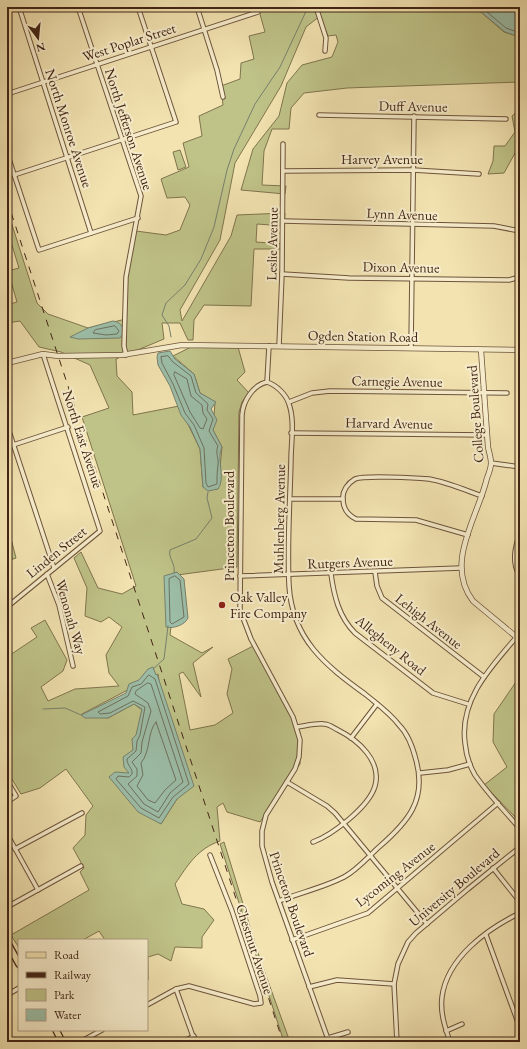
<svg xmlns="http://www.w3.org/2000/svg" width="527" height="1049" font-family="'EB Garamond',serif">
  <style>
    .green { fill: #bfc388; stroke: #80744e; fill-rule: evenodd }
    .water { fill: #9cbea8; stroke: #78806d }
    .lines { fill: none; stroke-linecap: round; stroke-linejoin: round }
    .shore { stroke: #6e715e; stroke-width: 1 }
    .stream { stroke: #78806d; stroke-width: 1 }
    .minor-casing { stroke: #6d543c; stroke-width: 5.5 }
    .tertiary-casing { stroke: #6d543c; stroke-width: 6 }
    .primary-casing { stroke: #412415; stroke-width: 8 }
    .minor { stroke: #f7edcc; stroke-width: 3.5 }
    .tertiary { stroke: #f7edcc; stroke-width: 4.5 }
    .primary { stroke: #f2e3b1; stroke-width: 5.5 }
    .rail { stroke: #412415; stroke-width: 1; stroke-dasharray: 7 7; stroke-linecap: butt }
    .poi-dot { fill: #8f2418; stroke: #f7edcc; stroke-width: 1.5 }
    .labels { text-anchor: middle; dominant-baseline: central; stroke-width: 4; stroke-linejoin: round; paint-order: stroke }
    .street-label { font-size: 14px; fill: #412415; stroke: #f7edcc }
    .poi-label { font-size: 14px; fill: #412415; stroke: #f7edcc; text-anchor: start }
  </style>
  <rect width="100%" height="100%" fill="#f2e3b1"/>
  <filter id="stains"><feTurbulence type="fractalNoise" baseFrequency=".005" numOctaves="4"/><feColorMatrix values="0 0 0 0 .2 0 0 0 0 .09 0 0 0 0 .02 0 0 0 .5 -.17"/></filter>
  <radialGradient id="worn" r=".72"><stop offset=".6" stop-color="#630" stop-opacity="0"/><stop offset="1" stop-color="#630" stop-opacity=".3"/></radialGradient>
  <!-- green -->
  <g class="green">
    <path d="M258,7H475L504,32L520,37V82L347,88L304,93L291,108L289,129H272L264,151L262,185L286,186L285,194L241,190L253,149L279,116L287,83L302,65L332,57L338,42L336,35L328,36L320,16L306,27L281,86L235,163L220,240L180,310L182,321L231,236L237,215L285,213L284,226L257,224L256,242L284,244L283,249H254L251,306L204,305L194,320L193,340H188L180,323H162L164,339L116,359L117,376L132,392L133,415L179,406L200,449L203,487L218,489L222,447L213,430L215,402L200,393L194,374L173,356L193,346L238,347L245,372L237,380L249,393L242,402L239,412L237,567L177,575L170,635L202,653L213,647L193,663L201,697L183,672L179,674L190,730L215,725L233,713L227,694L232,669L228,659L255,645L300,732V764L260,822L227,812L223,803L217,807L220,841C197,849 188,865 175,884L182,904L204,909L214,920L202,937V948L175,947L171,961L158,954L148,957V980L147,940H105L99,931L83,940H19V948L11,935L89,890L80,872L84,868L73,848L85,835L86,815L93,806L66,769L40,788L21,794L7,771V657L37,637L31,628L45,620L67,660L63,671L41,687L48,701L75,689L119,686L109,673L106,655L122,627L109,617L101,622L85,616L87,588L74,558L81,552L98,588L122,594L136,586L82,417L109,408L90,365L61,352L39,347L20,321L7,323V305L17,302L8,271L19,268L7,229V209L37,303L48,314L88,328L126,319L127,273L136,231L166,235L180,230L190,205L185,197L167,198L161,179L189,167L183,143L202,136L199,116L223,105L221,86L240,79L241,63L254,59L249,36L265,32ZM158,674L177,799L161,824L133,750L142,710L134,704L108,718L82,714Z"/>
    <path d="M520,109V144L504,173L488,174L493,161L494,146H505L515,132L512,116Z"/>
    <path d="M180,150L186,167L178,170L173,152Z"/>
    <path d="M7,523L16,558L7,561Z"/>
    <path d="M518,679L520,682V822L484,785L507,767L493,742L494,714Z"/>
    <path d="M224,842L260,959L290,1042H284L220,844Z"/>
  </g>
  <!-- water -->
  <g class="water">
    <path d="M475,7H520V37L505,32Z"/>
    <path d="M113,321C120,322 123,326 124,333L120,338L78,339L70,337L88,328Z"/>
    <path d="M170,351L175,359L194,374L200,393L216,402L211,409L217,420L213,430L222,447C216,457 226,479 218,489L208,491L203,487L200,449L190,427L181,415L170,386L158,365L157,357L158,353Z"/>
    <path d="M177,572L184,579L188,618C185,625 173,629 166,627L164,576Z"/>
    <path d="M153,667L156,675L157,674L194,786L177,799L161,824L138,812L109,777L115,772L129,773L124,767L123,757L133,750L132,739L136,735L142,709L134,704L108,718H85L81,715L126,693L129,684L139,680L148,669Z"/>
  </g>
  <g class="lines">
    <!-- shore -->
    <g class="shore">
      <path d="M481,7L506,28L520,33"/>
      <path d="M115,326L119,331L117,334L106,335L93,333L95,330Z"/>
      <path d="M168,356L173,362L191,376L196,393L208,404L207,410L213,419L209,431L218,446C215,453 219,458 218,465C217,472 217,477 217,484L208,487L206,483L204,448L194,425L185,413L173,384L162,363L161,357Z"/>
      <path d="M175,372L187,379L191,396L202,405L203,413L207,419L203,429L200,428L190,412L174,375Z"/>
      <path d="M175,576L180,580L184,617L172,624L170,622L169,579Z"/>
      <path d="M149,675L155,679L189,784L173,797L159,818L141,808L116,779L118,776L129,777L132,774C133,768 127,766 127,759L136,751L137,741L140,735L145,707L133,701L110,713L100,714L98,712L128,696L132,687L141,684Z"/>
      <path d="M148,683L151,684L183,782L170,793L158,812L144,804L128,784L137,776V769L132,762L141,753L142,742L151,711L148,703L135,694L136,691Z"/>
      <path d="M156,722L176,780L165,790L155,803L148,800L137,786L143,775L141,763C151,751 147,732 156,722Z"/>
    </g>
    <!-- stream -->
    <g class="stream">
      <path d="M171,337L169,326L162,315L166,303L185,285L201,259L214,227L227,170L234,149L255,104L280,67L308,7"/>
      <path d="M174,573C176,563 168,559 170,550L196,539L212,518L207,498L208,492"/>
      <path d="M153,669L164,659L168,626"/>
      <path d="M43,709L65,708L81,715"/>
    </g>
    <!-- minor casing -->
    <g class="minor-casing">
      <g id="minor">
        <path d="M19,7L91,233"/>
        <path d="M78,7L141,196L126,277L124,346L126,355"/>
        <path d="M197,7L217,70L223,97"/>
        <path d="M316,7L326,38L325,51"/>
        <path d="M7,94L258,12"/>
        <path d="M319,115L506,119"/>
        <path d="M7,153L39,250L138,218"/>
        <path d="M284,171L413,170L479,174"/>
        <path d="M14,175L176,122L138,7"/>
        <path d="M283,221L494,226L520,231"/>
        <path d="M520,241V256"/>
        <path d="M282,274L349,278L509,280L520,277"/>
        <path d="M279,346L282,274L283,144"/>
        <path d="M411,348L414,116"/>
        <path d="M267,382C253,385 243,401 242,415L240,610L251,639L293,717L300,740L299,757L295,769L266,815L262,831V846L272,882L329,1042"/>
        <path d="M267,382C276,385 286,394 289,404C295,421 291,443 291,460C290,502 287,544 289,585C292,639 325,665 365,694C377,704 390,713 399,725C408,734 413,748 416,760C427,800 408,822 379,847C368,857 357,870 344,877C325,887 299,893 279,901"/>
        <path d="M267,382L269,346"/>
        <path d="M289,402L312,393L330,391L507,393"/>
        <path d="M7,425L54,568"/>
        <path d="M291,433L487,435"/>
        <path d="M7,447L68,427"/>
        <path d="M491,463L520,467"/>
        <path d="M290,499H343"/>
        <path d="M520,533C515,547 511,563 520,576"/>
        <path d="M468,535L416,520L356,519C348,515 343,508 343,499C342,491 348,483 355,479C364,475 417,478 429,479C447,482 465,490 482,496"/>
        <path d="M375,572L377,586L382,598L484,677"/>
        <path d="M47,574L59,605L73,666"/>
        <path d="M331,574C334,596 339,617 355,633L433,693L468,704"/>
        <path d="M240,576L461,568"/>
        <path d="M7,607L100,531L43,354"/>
        <path d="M520,633C493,665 459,698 465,743C466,754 469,765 475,775C488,794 505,811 520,829"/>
        <path d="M297,727C305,726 316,723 324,724C329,724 334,728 338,730C358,740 382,761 375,786C369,807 332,835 313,842"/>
        <path d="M351,738L377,704"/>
        <path d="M420,773L448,770L470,764"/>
        <path d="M7,781L16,796L7,802"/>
        <path d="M287,782L327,806L335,813L427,924"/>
        <path d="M7,834L38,890"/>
        <path d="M15,849L82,813"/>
        <path d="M493,868L520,902"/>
        <path d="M7,907L81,866"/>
        <path d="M486,935L520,1028"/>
        <path d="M292,940L368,913L498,803"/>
        <path d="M309,987L337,980L394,984"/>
        <path d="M176,989L195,1042"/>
        <path d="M7,995L19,988"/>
        <path d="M147,1005L176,989L189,986L254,1004L261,1003L260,996L232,911L210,855"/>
        <path d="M446,1031L462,1024"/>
        <path d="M328,1038L348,1032"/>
        <path d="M80,1042L102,1030"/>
        <path d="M183,1042L194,1036"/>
        <path d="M397,1042L394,984L398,964L408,942L416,933L468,889L520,847"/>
        <path d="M450,1042C445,1027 440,1013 442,997C447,958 487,929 520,913"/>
      </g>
    </g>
    <!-- tertiary casing -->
    <g class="tertiary-casing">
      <g id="tertiary">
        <path d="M7,7H8"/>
        <path d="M481,350L488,447C489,452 491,458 491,463C491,467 489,473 487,478C478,517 444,563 473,601L520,640"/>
        <path d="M7,363L43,354L58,356L122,355L182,345L520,350"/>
      </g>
    </g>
    <!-- primary casing -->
    <g class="primary-casing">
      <g id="primary">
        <path d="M7,942L19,964"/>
        <path d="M56,1030L62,1042"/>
      </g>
    </g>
    <!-- minor -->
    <use href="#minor" class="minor"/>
    <!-- tertiary -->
    <use href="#tertiary" class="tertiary"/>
    <!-- primary -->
    <use href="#primary" class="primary"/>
    <!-- rail -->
    <path class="rail" d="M7,200L283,1042"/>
  </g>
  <!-- markers -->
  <circle class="poi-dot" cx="222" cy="605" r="4"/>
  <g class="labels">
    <!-- street labels -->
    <g class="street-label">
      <text transform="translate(129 42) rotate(-18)">West Poplar Street</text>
      <text transform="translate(413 106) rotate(1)">Duff Avenue</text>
      <text transform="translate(69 128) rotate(72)">North Monroe Avenue</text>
      <text transform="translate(129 129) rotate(72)">North Jefferson Avenue</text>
      <text x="382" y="159">Harvey Avenue</text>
      <text transform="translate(402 214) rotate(2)">Lynn Avenue</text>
      <text transform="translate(272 244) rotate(-89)">Leslie Avenue</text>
      <text transform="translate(401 267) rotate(1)">Dixon Avenue</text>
      <text transform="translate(363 336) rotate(1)">Ogden Station Road</text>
      <text transform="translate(397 381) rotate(1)">Carnegie Avenue</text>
      <text transform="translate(475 414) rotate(-94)">College Boulevard</text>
      <text transform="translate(389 423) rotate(1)">Harvard Avenue</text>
      <text transform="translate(83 439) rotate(72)">North East Avenue</text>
      <text transform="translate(279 519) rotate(-89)">Muhlenberg Avenue</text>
      <text transform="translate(229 526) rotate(-90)">Princeton Boulevard</text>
      <text transform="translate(56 552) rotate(-39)">Linden Street</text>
      <text transform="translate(350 562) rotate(-2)">Rutgers Avenue</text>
      <text transform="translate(71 617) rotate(74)">Wenonah Way</text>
      <text transform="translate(429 621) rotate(38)">Lehigh Avenue</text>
      <text transform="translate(391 645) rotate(39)">Allegheny Road</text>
      <text transform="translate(395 874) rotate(-38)">Lycoming Avenue</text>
      <text transform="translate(454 887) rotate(-40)">University Boulevard</text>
      <text transform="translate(292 904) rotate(71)">Princeton Boulevard</text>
      <text transform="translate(255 949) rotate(72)">Chestnut Avenue</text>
    </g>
    <!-- poi labels -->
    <g class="poi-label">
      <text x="230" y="597">Oak Valley<tspan x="230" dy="16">Fire Company</tspan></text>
    </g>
  </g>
  <!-- margin -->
  <rect width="527" height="1049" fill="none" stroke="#f2e3b1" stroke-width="24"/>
  <rect x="8" y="8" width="511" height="1033" fill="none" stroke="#412415" stroke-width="2"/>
  <rect x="12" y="12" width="503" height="1025" fill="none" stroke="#412415"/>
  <!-- legend -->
  <rect x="18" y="939" width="130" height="92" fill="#f7edcc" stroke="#ae9d83"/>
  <rect x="26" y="952" width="20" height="6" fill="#f2e3b1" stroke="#ae9d83"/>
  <text x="54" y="959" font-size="12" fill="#412415">Road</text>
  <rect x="26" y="972" width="20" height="6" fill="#412415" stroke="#ae9d83"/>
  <text x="54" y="979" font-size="12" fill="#412415">Railway</text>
  <rect x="26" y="989" width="20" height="12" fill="#bfc388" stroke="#ae9d83"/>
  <text x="54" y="999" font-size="12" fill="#412415">Park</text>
  <rect x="26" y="1009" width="20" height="12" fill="#9cbea8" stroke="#ae9d83"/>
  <text x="54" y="1019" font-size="12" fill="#412415">Water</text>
  <!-- north arrow -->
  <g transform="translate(38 38) rotate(164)" stroke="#f7edcc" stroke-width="3" paint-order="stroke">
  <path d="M0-3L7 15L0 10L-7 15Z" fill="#412415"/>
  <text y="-6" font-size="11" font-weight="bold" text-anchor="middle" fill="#412415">N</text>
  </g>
  <rect width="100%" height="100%" filter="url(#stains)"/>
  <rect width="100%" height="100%" fill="url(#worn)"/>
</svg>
